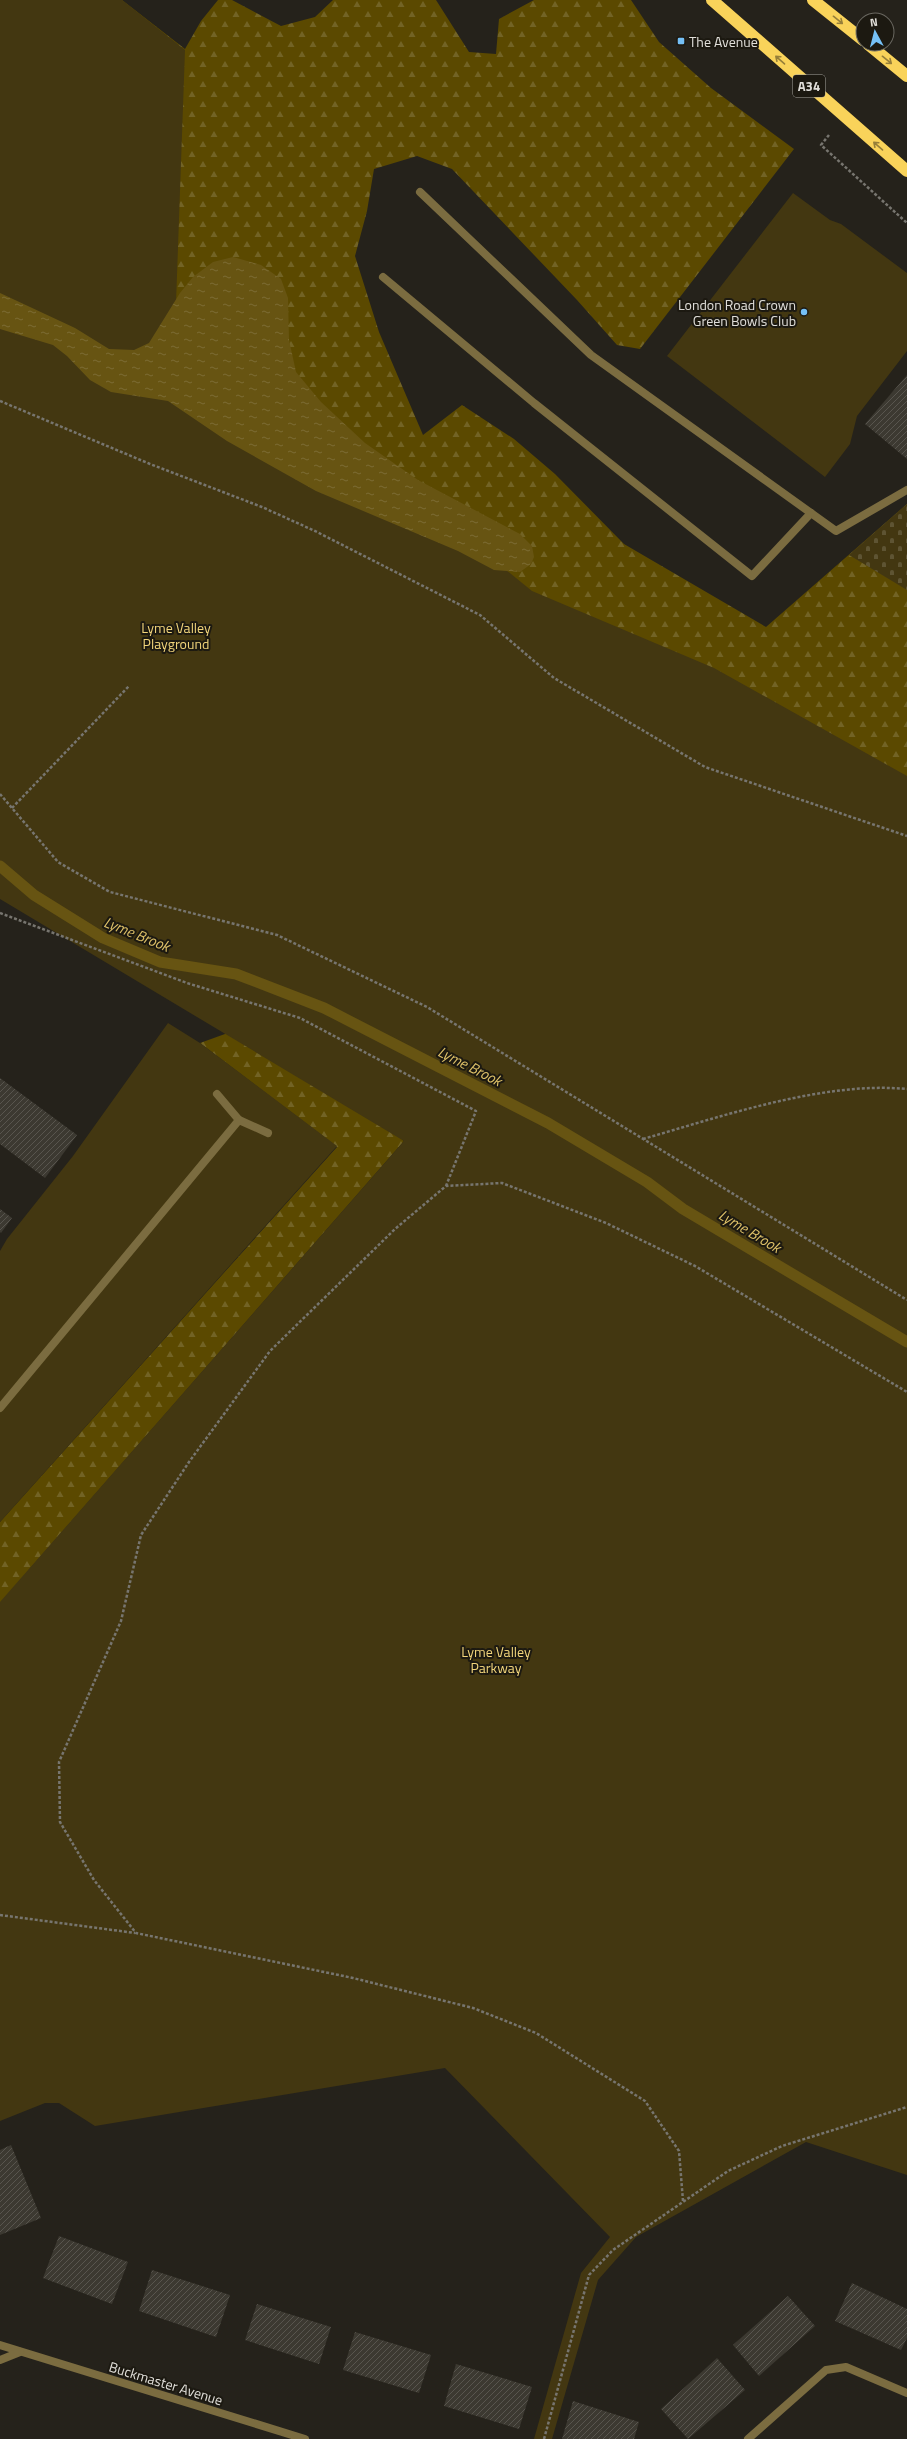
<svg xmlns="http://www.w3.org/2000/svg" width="907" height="2439" font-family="'Titillium Web',sans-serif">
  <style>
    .forest { fill: url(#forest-firs) }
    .cemetery { fill: url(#cemetery-stones) }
    .green { fill: #433711 }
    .water { fill: url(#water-ripples) }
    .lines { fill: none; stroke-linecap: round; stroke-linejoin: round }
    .stream { stroke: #675412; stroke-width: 11 }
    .building { fill: url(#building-hatch) }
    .path { stroke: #77756f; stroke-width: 2.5; stroke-dasharray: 3 2; stroke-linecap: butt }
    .lane { stroke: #7b6c40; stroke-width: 8 }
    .street { stroke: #7b6c40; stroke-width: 8 }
    .highway { stroke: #f9d35a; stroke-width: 12 }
    .oneway { stroke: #967f39 }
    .poi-dot { fill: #75c0f6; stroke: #1c1911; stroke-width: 1.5 }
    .labels { text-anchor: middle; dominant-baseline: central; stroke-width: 4; stroke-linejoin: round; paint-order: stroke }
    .shield { fill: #1c1911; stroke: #a5a39d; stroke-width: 1 }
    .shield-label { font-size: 13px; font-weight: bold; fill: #e0ded9 }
    .poi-label { font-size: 14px; fill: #e0ded9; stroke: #1c1911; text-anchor: start }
    .park-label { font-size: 14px; fill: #f2d57b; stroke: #1c1911 }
    .street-label { font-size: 14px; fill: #e0ded9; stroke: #1c1911 }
    .water-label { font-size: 15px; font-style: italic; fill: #dec168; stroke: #1c1911 }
  </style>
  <defs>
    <pattern id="forest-firs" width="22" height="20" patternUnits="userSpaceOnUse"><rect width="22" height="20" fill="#5b4900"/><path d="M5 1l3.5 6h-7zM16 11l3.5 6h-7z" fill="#726325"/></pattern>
    <pattern id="cemetery-stones" width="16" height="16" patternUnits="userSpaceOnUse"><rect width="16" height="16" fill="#433711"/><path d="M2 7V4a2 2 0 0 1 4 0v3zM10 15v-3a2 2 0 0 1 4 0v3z" fill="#5e5433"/></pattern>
    <pattern id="water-ripples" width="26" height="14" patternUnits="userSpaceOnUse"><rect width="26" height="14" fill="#675412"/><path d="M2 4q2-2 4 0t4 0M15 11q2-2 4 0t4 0" fill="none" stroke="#7c6c34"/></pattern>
    <pattern id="building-hatch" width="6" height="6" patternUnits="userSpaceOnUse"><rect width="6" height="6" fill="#3c3931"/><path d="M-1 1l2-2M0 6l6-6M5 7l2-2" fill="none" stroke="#58554e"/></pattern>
  </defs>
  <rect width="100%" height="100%" fill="#25221b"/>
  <!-- forest -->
  <g class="forest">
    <path d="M0,0H122L185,49L201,21L218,0H232L281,26L315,17L333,0H436L469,52L496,54L499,19L534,0H631L659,42L711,88L794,149L640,349L617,345L577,300L452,169L417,156L374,169L367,211L355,256L379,332L423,435L462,405L514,439L555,474L624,544L766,627L907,504V799L249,488Z"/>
    <path d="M237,997L404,1141L27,1572L0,1724V1522L337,1147L200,1043L225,1034L222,1009Z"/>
  </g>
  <!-- cemetery -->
  <path class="cemetery" d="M907,504V590L849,555Z"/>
  <!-- green -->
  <g class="green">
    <path d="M0,0H122L185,50L176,303L532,591L714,668L907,776V2175L806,2142L636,2237L598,2280L552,2439H534L581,2273L610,2237L445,2068L95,2126L59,2103H45L0,2121V1602L404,1141L0,899Z"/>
    <path d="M793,193L830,220L841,224L907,273V351L857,416L850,444L825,477L667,356Z"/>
    <path d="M168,1023L200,1043L337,1146L0,1522V1251L7,1239L73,1156Z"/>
  </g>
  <!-- water -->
  <path class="water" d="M233,257L261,265L281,279L288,298L289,340L296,372L321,402L365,443L418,480L520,534L532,546L534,557L531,564L520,572L494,570L458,551L316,491L227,441L168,401L111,392L90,380L67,356L53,345L0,329V293L75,328L109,349L134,350L149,343L180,293L193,277L213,262Z"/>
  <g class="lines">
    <!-- stream -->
    <path class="stream" d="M0,866L34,895L103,938L160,962L236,974L324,1008L548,1123L647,1182L683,1209L907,1342"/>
  </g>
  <!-- building -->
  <g class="building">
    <path d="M907,375V459L865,424Z"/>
    <path d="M0,1078L77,1135L45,1178L0,1144Z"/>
    <path d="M0,1209L12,1218L1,1233L0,1232Z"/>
    <path d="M11,2145L41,2218L0,2235V2150Z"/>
    <path d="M59,2236L128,2262L112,2304L43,2278Z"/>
    <path d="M152,2270L230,2295L216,2337L139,2311Z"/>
    <path d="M852,2283L907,2309V2338L901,2350L835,2321Z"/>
    <path d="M788,2296L815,2326L759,2376L733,2345Z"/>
    <path d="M257,2304L331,2327L319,2364L245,2340Z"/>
    <path d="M355,2332L431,2355L419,2393L343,2370Z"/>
    <path d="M717,2358L745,2390L688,2439L661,2409Z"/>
    <path d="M456,2364L532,2387L519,2429L444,2406Z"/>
    <path d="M573,2401L639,2422L634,2439H562Z"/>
  </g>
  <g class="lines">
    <!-- path -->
    <g class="path">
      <path d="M829,135L821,145L907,223"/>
      <path d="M0,401L150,464L262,507L315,531L480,615L554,678L705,767L907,836"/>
      <path d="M0,794L58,862L110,892L277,935L427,1007L907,1300"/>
      <path d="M12,808L129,686"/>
      <path d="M0,913L187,983L300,1018L476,1111L446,1186"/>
      <path d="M643,1139C723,1116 824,1081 907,1089"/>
      <path d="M0,1915L135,1933"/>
      <path d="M683,2201L679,2151L645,2101L536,2033L473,2008L353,1978L136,1933L94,1880L60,1822L59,1762L121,1621L141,1535L189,1462L270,1351L395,1229L446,1186L502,1183L606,1223L695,1266L907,1392"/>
      <path d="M544,2439L589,2275L613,2250L728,2171L782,2146L907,2107"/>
    </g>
    <!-- lane -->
    <g class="lane">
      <path d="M420,192L591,355L836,531L907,490"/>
      <path d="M383,277L534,403L752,576L811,513"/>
      <path d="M217,1094L239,1120"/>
      <path d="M0,1408L239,1120L268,1133"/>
    </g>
    <!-- street -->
    <g class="street">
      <path d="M0,2345L305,2439"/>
      <path d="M0,2360L20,2352"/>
      <path d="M748,2439L826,2370L846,2367L907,2393"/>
    </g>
    <!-- highway -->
    <g class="highway">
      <path d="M712,0L907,171"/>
      <path d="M813,0L863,40"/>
      <path d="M868,44L907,76"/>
    </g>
  </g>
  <!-- one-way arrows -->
  <defs><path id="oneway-shaft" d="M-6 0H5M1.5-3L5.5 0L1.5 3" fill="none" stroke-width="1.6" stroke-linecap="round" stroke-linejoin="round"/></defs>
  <g class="oneway">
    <use href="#oneway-shaft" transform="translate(838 20) rotate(39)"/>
    <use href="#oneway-shaft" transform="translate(780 60) rotate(-139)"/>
    <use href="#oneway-shaft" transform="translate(887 60) rotate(39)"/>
    <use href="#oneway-shaft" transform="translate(878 146) rotate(-139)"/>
  </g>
  <!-- markers -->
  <g class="poi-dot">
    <rect x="677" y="37" width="8" height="8" rx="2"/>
    <circle cx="804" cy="312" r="4"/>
  </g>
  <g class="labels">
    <!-- shield labels -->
    <rect class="shield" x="793" y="75" width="32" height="22" rx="3"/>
    <g class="shield-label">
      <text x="809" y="86">A34</text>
    </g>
    <!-- poi labels -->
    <g class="poi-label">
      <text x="689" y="41">The Avenue</text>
      <text x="796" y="304" text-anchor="end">London Road Crown<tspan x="796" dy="16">Green Bowls Club</tspan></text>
    </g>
    <!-- park labels -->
    <g class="park-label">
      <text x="176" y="627">Lyme Valley<tspan x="176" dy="16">Playground</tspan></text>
      <text x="496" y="1651">Lyme Valley<tspan x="496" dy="16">Parkway</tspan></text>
    </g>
    <!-- street labels -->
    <g class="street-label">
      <text transform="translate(166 2383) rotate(17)">Buckmaster Avenue</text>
    </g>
    <!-- water labels -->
    <g class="water-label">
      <text transform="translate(137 934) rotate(22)">Lyme Brook</text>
      <text transform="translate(470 1066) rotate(27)">Lyme Brook</text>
      <text transform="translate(750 1231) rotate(31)">Lyme Brook</text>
    </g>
  </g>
  <!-- north arrow -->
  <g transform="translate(875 32) rotate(353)"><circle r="19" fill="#1c1911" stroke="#6a6861"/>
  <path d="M0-3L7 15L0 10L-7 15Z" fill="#75c0f6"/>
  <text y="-6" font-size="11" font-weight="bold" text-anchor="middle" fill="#e0ded9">N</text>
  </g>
</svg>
